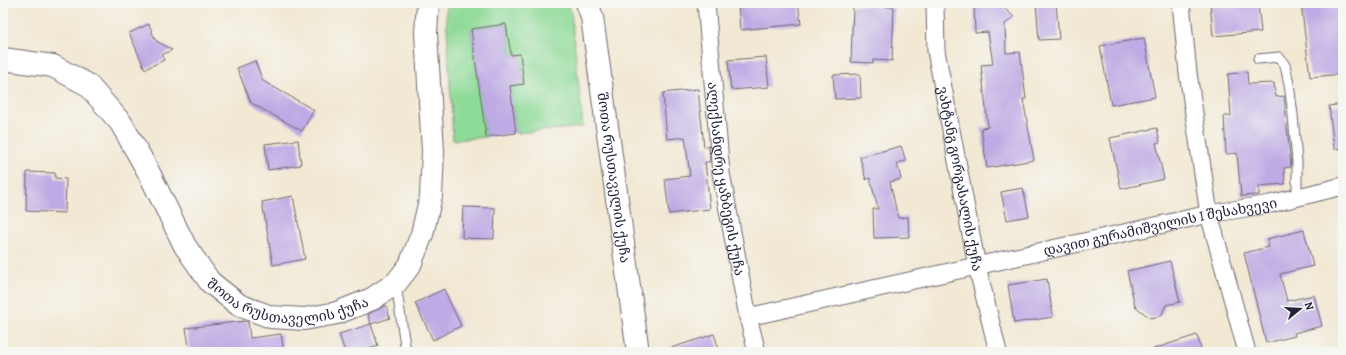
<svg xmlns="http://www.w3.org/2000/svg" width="1346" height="355" font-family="Alegreya,'Noto Serif Georgian',serif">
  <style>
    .green { fill: #8eda97; stroke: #587e69 }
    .building { fill: #beaae4 }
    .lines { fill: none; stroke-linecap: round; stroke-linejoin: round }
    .service-casing { stroke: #6b6770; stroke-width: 11 }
    .minor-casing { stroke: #6b6770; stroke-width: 19 }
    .secondary-casing { stroke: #6b6770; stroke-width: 24 }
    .service { stroke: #fff; stroke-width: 9 }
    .minor { stroke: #fff; stroke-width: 17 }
    .secondary { stroke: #fff; stroke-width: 22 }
    .labels { text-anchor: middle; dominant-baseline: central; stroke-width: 3; stroke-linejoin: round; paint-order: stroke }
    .street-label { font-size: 14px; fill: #22223b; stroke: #f6f6f2 }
  </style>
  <rect width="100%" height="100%" fill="#f6f6f2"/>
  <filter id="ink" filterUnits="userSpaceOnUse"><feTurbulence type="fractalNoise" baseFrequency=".025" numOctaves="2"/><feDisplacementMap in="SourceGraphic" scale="8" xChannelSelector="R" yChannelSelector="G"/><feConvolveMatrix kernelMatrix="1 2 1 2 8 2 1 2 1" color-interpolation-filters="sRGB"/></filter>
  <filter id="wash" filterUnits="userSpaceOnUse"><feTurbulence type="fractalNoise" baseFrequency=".012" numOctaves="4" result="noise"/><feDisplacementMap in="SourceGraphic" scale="16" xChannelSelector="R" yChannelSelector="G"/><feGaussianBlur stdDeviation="0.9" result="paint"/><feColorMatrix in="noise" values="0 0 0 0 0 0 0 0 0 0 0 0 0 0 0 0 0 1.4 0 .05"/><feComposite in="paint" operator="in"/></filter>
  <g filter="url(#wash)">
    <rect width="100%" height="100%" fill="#f2e8d3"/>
    <!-- green -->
    <path class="green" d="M449,3H565L571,11L583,127L516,133L510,86L524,84L520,54L511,55L506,24L471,29L486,137L453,140L446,11Z"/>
    <g id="blocks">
      <!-- building -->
      <g class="building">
        <path d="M738,3H798L801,24L740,30Z"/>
        <path d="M974,3H1005V9L1014,17L1005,24L1006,53L1020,52L1026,99H1023L1034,160L987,168L981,128L988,127L981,65L993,64L988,32L975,33Z"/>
        <path d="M1036,3H1056L1059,39L1039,40Z"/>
        <path d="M1210,3H1258L1261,32L1213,36Z"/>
        <path d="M1301,3H1343V74L1310,77Z"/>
        <path d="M853,5L894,7L892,61L873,60V63L851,62Z"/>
        <path d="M149,24L155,40L172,50L162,55L164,60L145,69L129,33Z"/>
        <path d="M506,24L511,55L520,54L524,84L510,86L516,133L486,137L471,29Z"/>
        <path d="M1144,38L1155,97L1111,105L1100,46Z"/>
        <path d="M766,57L769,87L731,90L728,60Z"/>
        <path d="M255,61L263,81L314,110L302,131L251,103L237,68Z"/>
        <path d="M1247,72L1248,84L1274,83L1276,97L1284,96L1291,167L1284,168L1285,184L1259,186V195L1241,196L1237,153L1226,154L1224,116H1231L1228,74Z"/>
        <path d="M860,74L861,98L835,99L833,75Z"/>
        <path d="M698,89L704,147L709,146L710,162H705L710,209L669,214L665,179L690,176L685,137L667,139L663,93Z"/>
        <path d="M1343,104V148L1334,149L1329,106Z"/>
        <path d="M1157,128L1160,142L1156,143L1164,179L1121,189L1110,138Z"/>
        <path d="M298,140L301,165L268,170L265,144Z"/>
        <path d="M901,146L906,161L897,163L901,179L890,182L898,218L908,217L909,237L874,238L873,209H878L870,178L866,180L860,157Z"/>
        <path d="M27,172L55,173V178L66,179L65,213L26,211Z"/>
        <path d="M1023,188L1029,216L1007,220L1001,192Z"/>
        <path d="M293,196L305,259L273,265L262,202Z"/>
        <path d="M463,207L495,208L494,239L462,238Z"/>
        <path d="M1304,230L1313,266L1280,274L1287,301L1314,295L1322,326L1294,333L1295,336L1266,343L1244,253L1269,247L1267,239Z"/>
        <path d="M1170,261L1180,302L1166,305L1161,316L1150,318L1135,306L1127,271Z"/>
        <path d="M1047,279L1053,317L1014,323L1008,285Z"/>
        <path d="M444,289L461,326L433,340L415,303Z"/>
        <path d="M386,305L390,318L371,324L368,314Z"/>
        <path d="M245,321L248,322L250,338L281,334L284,352H190L186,328Z"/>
        <path d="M371,324L378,346L359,352H345L339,334Z"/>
        <path d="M714,334L720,352H669L668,349Z"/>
        <path d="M1197,335L1202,352H1154L1153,349Z"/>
      </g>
    </g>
  </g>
  <g filter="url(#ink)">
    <use href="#blocks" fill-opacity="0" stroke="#6b6770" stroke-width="1"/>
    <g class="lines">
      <!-- service casing -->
      <g class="service-casing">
        <g id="service">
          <path d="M1258,59L1279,57L1285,65L1289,84L1293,115L1297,161V197"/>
          <path d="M396,284L406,352"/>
        </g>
      </g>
      <!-- minor casing -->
      <g class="minor-casing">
        <g id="minor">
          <path id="s1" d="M706,3L721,173L748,317L757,352"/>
          <path id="s2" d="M935,3L936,51L977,266L998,352"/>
          <path d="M1181,3L1188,73L1209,214L1247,352"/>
          <path id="s3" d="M748,317L1209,214L1270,204L1343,186"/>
        </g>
      </g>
      <!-- secondary casing -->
      <g class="secondary-casing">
        <g id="secondary">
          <path id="s4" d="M587,3L592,17L638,352"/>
          <path id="s5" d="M3,59L53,66L88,85L121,123L148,171L185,246L210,282L239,305L271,317L304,319L337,313L372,299L396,283L410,265L422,234L431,196L433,151L426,33L428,3"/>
        </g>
      </g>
      <!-- service -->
      <use href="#service" class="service"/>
      <!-- minor -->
      <use href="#minor" class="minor"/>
      <!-- secondary -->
      <use href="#secondary" class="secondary"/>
    </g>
  </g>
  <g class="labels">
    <!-- street labels -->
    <g class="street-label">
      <text stroke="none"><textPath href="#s4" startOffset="177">შოთა რუსთაველის ქუჩა</textPath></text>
      <text stroke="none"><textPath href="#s1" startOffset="177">ალექსანდრე ყაზბეგის ქუჩა</textPath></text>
      <text stroke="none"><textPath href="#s2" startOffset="178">ვახტანგ გორგასალის ქუჩა</textPath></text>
      <text stroke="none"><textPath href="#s3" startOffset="422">დავით გურამიშვილის I შესახვევი</textPath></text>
      <text stroke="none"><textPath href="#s5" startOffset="408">შოთა რუსთაველის ქუჩა</textPath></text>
    </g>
  </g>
  <!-- margin -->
  <rect width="1346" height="355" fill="none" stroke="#f6f6f2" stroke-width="16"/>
  <!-- north arrow -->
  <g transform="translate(1300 309) rotate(72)" stroke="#f6f6f2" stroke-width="3" paint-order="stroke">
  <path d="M0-3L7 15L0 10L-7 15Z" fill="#22223b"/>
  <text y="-6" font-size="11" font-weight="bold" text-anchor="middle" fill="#22223b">N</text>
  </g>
</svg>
